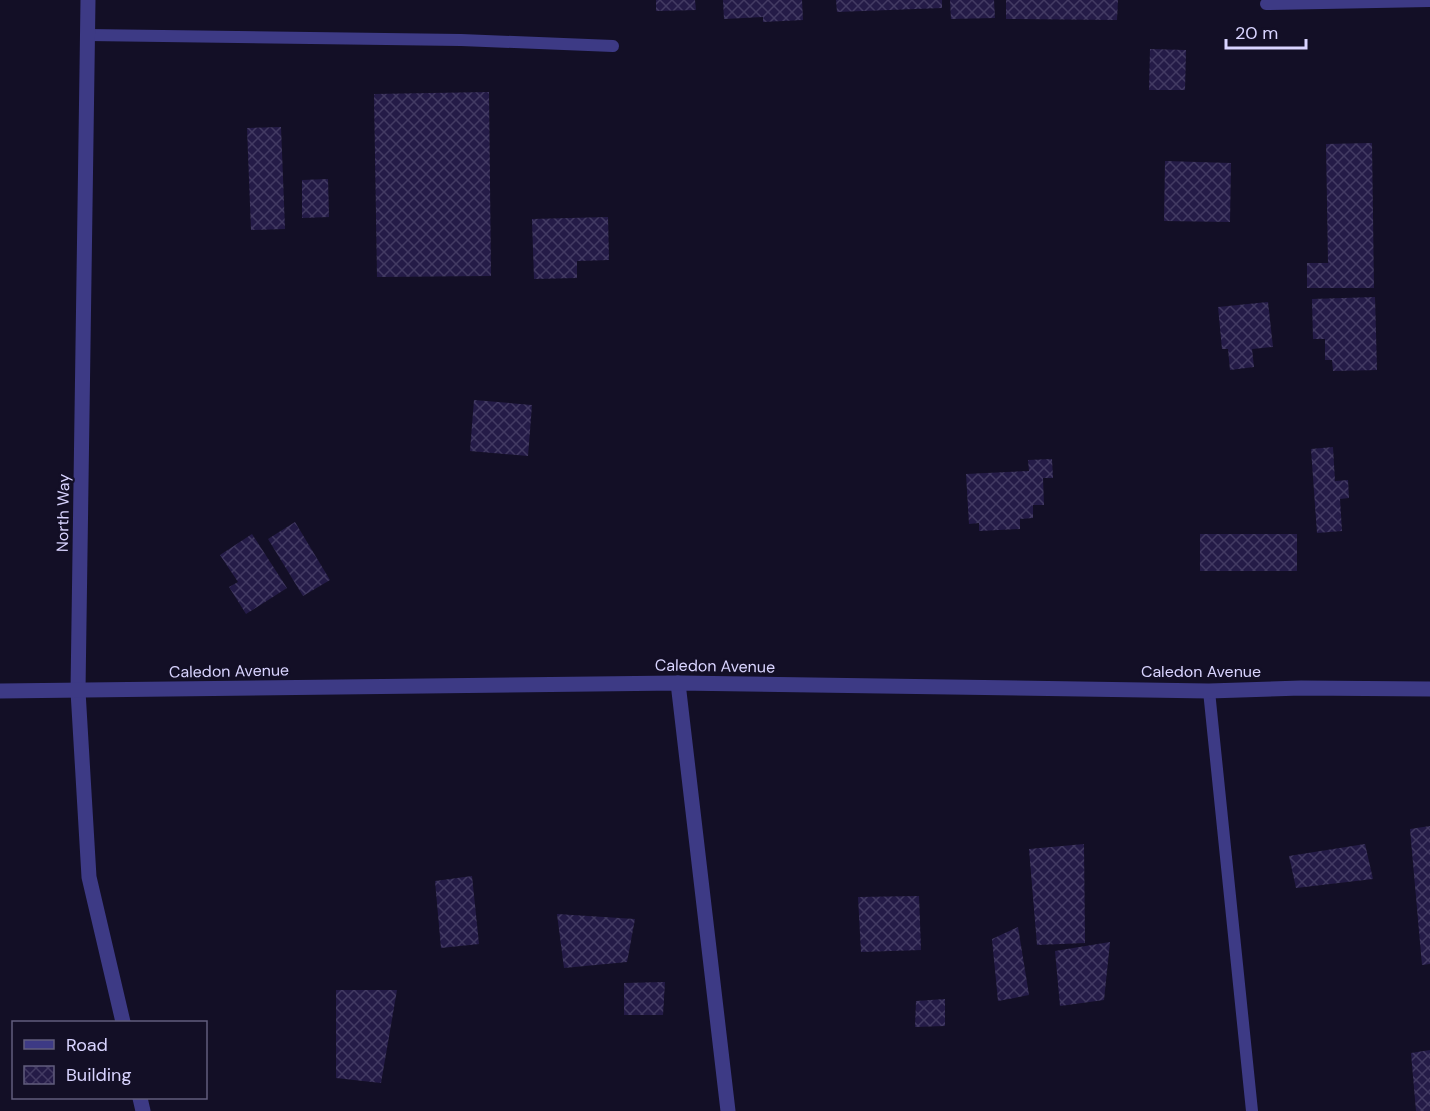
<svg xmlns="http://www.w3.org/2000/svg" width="1430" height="1111" font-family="'DM Sans',sans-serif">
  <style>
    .building { fill: url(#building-cross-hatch) }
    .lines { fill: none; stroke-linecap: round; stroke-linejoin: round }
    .lane { stroke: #3d3a85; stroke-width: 12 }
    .street { stroke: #3d3a85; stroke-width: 15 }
    .labels { text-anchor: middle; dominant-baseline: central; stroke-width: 4.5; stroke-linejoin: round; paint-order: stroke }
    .street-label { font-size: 16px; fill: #d9d4ff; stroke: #130f26 }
  </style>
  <defs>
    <pattern id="building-cross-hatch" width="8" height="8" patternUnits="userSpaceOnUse" patternTransform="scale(1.5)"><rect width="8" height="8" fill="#241b47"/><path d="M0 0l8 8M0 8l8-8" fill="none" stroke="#433b63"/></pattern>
  </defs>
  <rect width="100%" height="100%" fill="#130f26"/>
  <!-- building -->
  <g class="building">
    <path d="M656,0H695L696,10L656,11Z"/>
    <path d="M723,0H802L803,20L763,22V17L724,19Z"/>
    <path d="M836,0H942V8L837,12Z"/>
    <path d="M950,0H994L995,18L951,19Z"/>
    <path d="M1006,0H1118L1117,20L1006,19Z"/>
    <path d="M1150,49L1186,50L1185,90H1149Z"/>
    <path d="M489,92L491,276L377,277L374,94Z"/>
    <path d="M281,127L285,229L251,230L247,128Z"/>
    <path d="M1372,143L1374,288H1307V263H1328L1326,144Z"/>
    <path d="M1165,161L1231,163L1230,222L1164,221Z"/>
    <path d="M328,179L329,217L302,218V180Z"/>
    <path d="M608,217L609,260L577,261V278L534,279L532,219Z"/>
    <path d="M1375,297L1377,370L1333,371L1332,360H1325V339H1313L1312,299Z"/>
    <path d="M1268,302L1273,347L1252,349L1254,367L1230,370L1228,349H1222L1218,307Z"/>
    <path d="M474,400L532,405L528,456L470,451Z"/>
    <path d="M1333,447L1335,481L1348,480L1349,498L1340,499L1342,531L1317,533L1311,449Z"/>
    <path d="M1052,459L1053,478H1043L1044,505H1033V518L1020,519V529L979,531V523L969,524L966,474L1029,471L1028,460Z"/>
    <path d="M295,522L330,580L303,596L268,539Z"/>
    <path d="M252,534L287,588L246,614L229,587L238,582L220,555Z"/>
    <rect x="1200" y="534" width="97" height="37"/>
    <path d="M1430,826V964L1422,965L1410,829Z"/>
    <path d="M1084,844L1085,943L1037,945L1029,849Z"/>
    <path d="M1365,844L1373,879L1296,888L1289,856Z"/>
    <path d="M472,876L479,944L441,948L435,881Z"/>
    <path d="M919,896L921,950L861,952L858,897Z"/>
    <path d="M557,914L635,919L627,962L564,968Z"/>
    <path d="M1018,927L1029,995L998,1001L992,939Z"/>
    <path d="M1110,942L1104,1000L1060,1006L1055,951Z"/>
    <path d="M665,982L663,1015H624V983Z"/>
    <path d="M336,990H397L381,1083L336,1078Z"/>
    <path d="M945,999V1026L915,1027L916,1001Z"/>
    <path d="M1430,1050V1111H1416L1411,1053Z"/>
  </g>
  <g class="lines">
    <!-- lane -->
    <g class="lane">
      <path d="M1266,4L1430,1"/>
      <path d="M88,35L461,40L613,46"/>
      <path d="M1209,691L1252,1111"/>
    </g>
    <!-- street -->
    <g class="street">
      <path d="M88,0L78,691L89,877L123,1022"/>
      <path d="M678,683L728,1111"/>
      <path d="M0,691L678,683L1209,691L1301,688L1430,689"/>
      <path d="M140,1098L143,1111"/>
    </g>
  </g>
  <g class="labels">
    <!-- street labels -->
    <g class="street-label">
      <text transform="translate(63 513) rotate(-89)">North Way</text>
      <text transform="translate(715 666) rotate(1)">Caledon Avenue</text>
      <text transform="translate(229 671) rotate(-1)">Caledon Avenue</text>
      <text x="1201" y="671">Caledon Avenue</text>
    </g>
  </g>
  <!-- legend -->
  <rect x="12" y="1021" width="195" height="78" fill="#130f26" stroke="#625e7d" stroke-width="1.5"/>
  <rect x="24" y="1040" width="30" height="9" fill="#3d3a85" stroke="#625e7d" stroke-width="1.5"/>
  <text x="66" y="1051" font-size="18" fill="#d9d4ff">Road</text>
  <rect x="24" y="1066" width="30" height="18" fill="url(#building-cross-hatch)" stroke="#625e7d" stroke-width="1.5"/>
  <text x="66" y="1081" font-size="18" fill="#d9d4ff">Building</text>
  <!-- scale -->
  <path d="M1226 39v9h80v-9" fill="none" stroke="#d9d4ff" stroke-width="3"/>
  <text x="1235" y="39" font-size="18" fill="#d9d4ff" stroke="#130f26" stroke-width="4.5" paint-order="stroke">20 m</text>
</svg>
